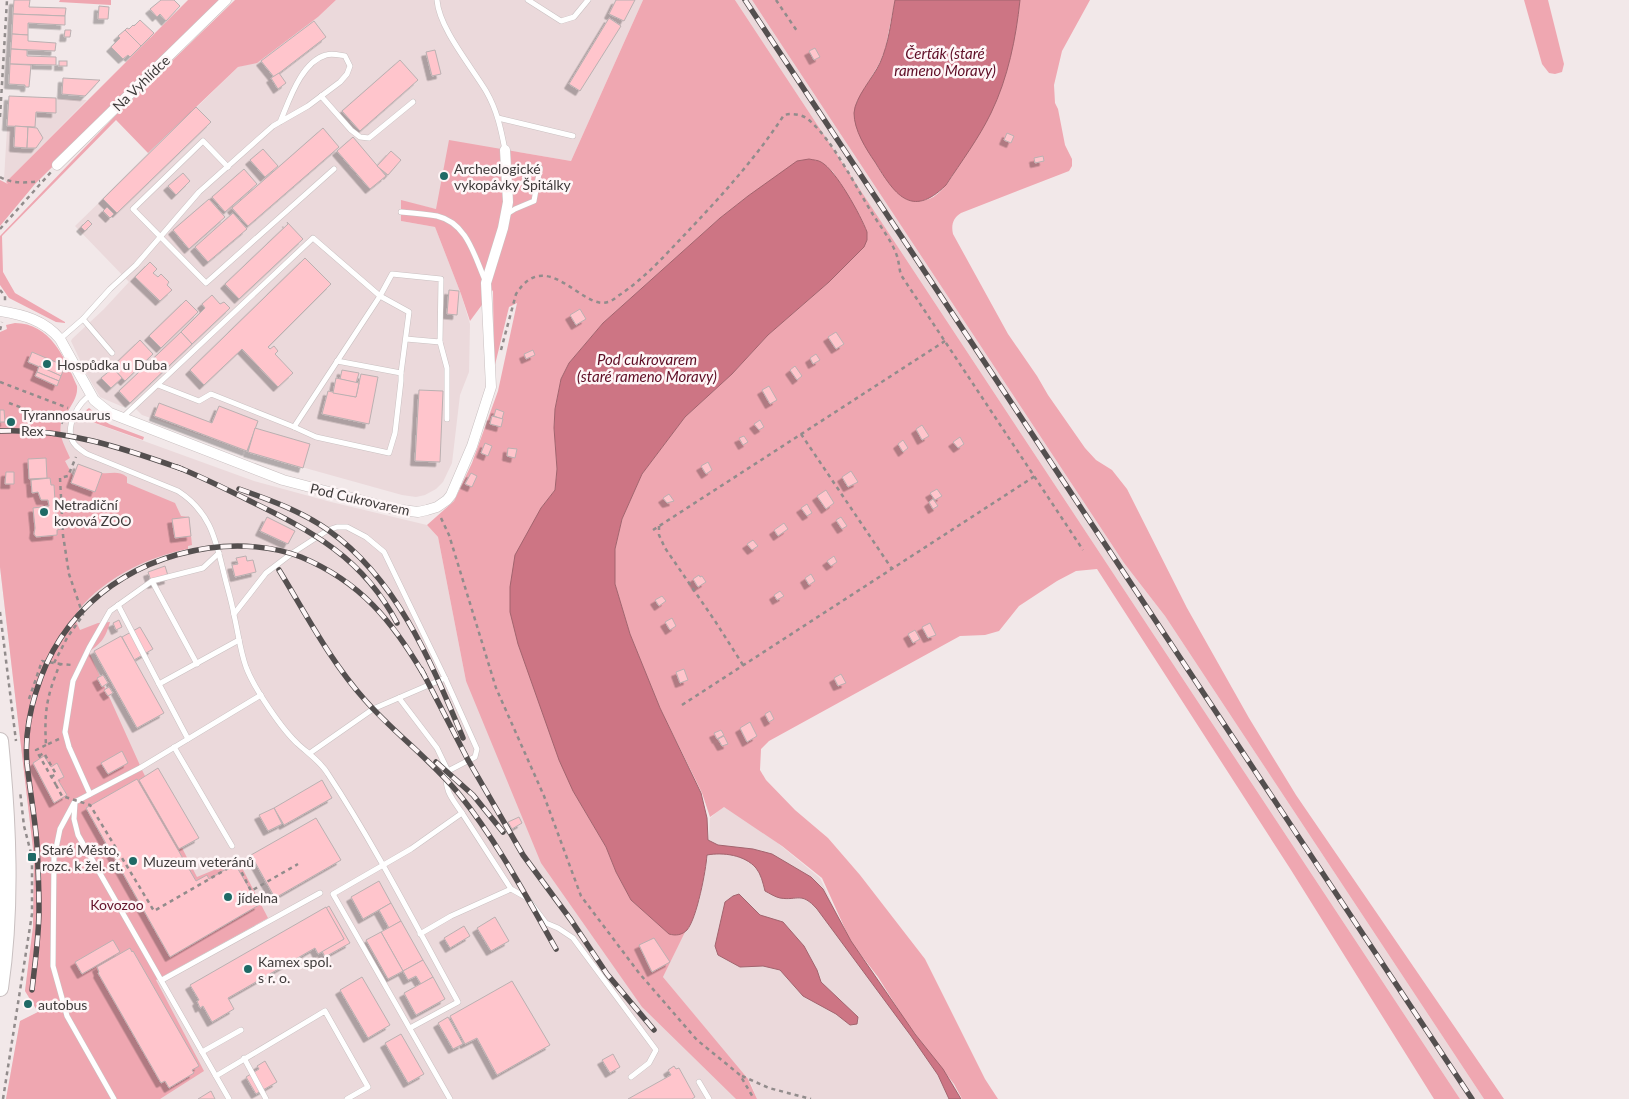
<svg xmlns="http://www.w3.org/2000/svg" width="1629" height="1099" font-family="Lato,sans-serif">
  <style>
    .built { fill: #ebd9db }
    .green { fill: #efa7b1 }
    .water { fill: #cd7584; stroke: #a2646e }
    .building { fill: #ffc5cc; stroke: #bab0b1; filter: url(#shadow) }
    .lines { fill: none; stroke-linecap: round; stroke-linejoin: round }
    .service-casing { stroke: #c9c0c1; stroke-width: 6 }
    .minor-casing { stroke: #c9c0c1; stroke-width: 11 }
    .primary-casing { stroke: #c9c0c1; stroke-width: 18 }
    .path { stroke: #928c8c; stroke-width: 2.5; stroke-dasharray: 4 4; stroke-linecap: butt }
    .service { stroke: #fff; stroke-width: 5 }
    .minor { stroke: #fff; stroke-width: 10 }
    .primary { stroke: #fff; stroke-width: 16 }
    .rail-casing { stroke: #544f4f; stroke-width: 5.5 }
    .rail { stroke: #fef6f7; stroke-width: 4; stroke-dasharray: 11; stroke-linecap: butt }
    .path-bridge { stroke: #928c8c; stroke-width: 2.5; stroke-dasharray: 4 4; stroke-linecap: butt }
    .poi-dot { fill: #1f6a66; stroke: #fef6f7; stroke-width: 2 }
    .labels { text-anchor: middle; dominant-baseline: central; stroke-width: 5; stroke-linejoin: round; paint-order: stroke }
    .street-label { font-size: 14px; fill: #3f3b3b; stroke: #fef6f7 }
    .poi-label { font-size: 14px; fill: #3f3b3b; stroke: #fef6f7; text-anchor: start }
    .park-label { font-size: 14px; fill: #631329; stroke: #fef6f7 }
    .water-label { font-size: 15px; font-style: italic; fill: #5e0d25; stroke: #fef6f7 }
  </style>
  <defs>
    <filter id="shadow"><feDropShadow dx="-4.5" dy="4.5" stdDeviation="0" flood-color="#0004"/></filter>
  </defs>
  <rect width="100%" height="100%" fill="#f2e8e9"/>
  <!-- built -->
  <g class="built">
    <path d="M336,0H643L571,161L518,152L436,209L401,201V221L435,227L461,294L470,324L469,372L460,395L452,463L443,482L436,489L425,495L416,497L402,495L248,452L142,415L131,404L123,407L100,397L86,373L71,341L72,339L104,309L129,282L75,226L238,67L257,62L318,17Z"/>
    <path d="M735,0H752L1124,563L1165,616L1484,1099H1460Z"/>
    <path d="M9,96L87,100L6,182L4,179Z"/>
    <path d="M0,387L75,416L254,481L331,502L427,525L438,537L466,681L737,1099H6L20,1021L38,1012L25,991L33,927L34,857L0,567Z"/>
    <path d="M724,806L774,840L820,878L849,939L952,1081L961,1099H757L751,1084L663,977L700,899L708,857L710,818Z"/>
  </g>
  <!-- green -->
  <g class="green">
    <path d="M60,0H111V5L59,2Z"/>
    <path d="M188,0H221L35,184L0,226V180L8,184L6,182Z"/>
    <path d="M235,0H336L318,17L257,63L238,67L148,153L116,120L2,236L3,272L15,293L65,322V323L56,322L9,298L0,285V236L116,115Z"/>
    <path d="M643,0H735L1460,1099H1434L1291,870L1097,569L1076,571L1057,581L1019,606L999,631L985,635L960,636L769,741L761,749L760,770L766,780L795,810L828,838L860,875L925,959L985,1079L998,1099H962L954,1084L907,1023L878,977L851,942L822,878L782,846L724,807L710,817L702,793L660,708L630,634L615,584V549L622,519L642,474L685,417L732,374L768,335L829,282L864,247V225L843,188L833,172L821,162L809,159L748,196L720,218L603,323L569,363L561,379L555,409L554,428L557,469L555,490L541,508L573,791L606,847L616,872L631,900L669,934L676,935L685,932L663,977L748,1079L757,1099H736L642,1007L541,863L466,681L438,537L427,525L454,501L472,463L498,391L517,303L509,307L494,369L493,290L470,321L461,294L435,227L401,221V200L436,209L449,140L571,161Z"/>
    <path d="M752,0H895L885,50L879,64L856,103L858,130L871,156L883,175L911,201C920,201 929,201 936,195C947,187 954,173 961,161C994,110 1014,60 1020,0H1090L1062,51L1054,85L1055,103L1058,109L1065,145L1072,159V166L1069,171L961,213C953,218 951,225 953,234L1008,334L1037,376L1048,395L1085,448L1096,460L1112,470L1127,489L1187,608L1249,718L1296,795L1504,1099H1484L1165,616L1124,563Z"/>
    <path d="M1524,0H1548L1564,64L1562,72L1555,74L1549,73L1542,64Z"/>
    <path d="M15,323C50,323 65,358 77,386C78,397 72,403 67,413L64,412C57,433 61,438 70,458L65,461L73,476L78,464C85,467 94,471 102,473C111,474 118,470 127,477V483L175,503L181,516L189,517L192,545L188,546V549C148,556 96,582 74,617L80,630L98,623L110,622C105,639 102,642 89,652L143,772L197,877L238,860L268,918L156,980L204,1071L160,1099H6L20,1021L38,1012L25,991L33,927L34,857L0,567V332L7,329L6,325Z"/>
    <path d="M89,408L109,424L144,437L143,440L81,418L85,411Z"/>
  </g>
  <!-- water -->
  <g class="water">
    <path d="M895,0H1020C1016,38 1008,78 991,113C979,138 961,162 946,185C911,220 894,193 875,162C866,149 854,130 854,113C855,97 873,78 880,63C889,43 891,21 895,0Z"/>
    <path d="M809,159C813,160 818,160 821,162C836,170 861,216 867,232V240L864,247L829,282L768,335L732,374L685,417L642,474L622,519L615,549V584L630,634L660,708L701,793L707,818L708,840L718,845L753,849L772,854L811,877L823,889L851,941L915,1034L943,1069L961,1099H949L938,1075L911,1036L817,909C801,891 798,901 780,898C775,897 769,893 765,891C763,883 761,874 756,868C745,855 723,852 707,855C706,870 697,918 687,930C682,935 676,936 669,934L631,900L616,872L606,847L573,791L559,760L518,644L510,612V587L515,555L541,508L555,490L557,469L554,428L555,409L561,379L569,363L603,323L720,218L748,196L797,161Z"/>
    <path d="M739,894L760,915L783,922L804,946L817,970L821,982L858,1017L857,1024L850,1025L836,1014L803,996L780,970L763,966L740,967L718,955L715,946L725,902L733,896Z"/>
  </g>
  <!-- building -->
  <g class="building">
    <path d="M14,0H30L29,7L66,8L65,16L13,14Z"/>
    <path d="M161,0H174L180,6L166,21L160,14L157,17L150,9Z"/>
    <path d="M616,0H635L624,21L609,14Z"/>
    <path d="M99,6L109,7L108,19H98Z"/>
    <path d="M13,14L65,16V25L28,23V35L12,34Z"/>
    <path d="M609,18L621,26L580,91L569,84Z"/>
    <path d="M140,20L154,33L141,46L125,30L127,28L129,29L133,25L134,26Z"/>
    <path d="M314,21L326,37L274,77L261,61Z"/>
    <path d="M65,30H71L70,37H64Z"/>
    <path d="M125,30L141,46L130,57L128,55L123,59L111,47L120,38L118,36Z"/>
    <path d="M12,34L28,35V41L56,43L55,51L11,49Z"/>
    <path d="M815,48L820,57L814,60L809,51Z"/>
    <path d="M11,49L27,50V56L56,57V65L10,64Z"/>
    <path d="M435,50L441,74L432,76L426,52Z"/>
    <path d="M400,60L418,80L360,131L342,111Z"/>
    <rect x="59" y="61" width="8" height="5"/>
    <path d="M10,64L31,65L29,87H25V85L9,84Z"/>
    <path d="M279,73L286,83L278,89L271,78Z"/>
    <path d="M63,78L98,80H100L85,96L62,94Z"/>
    <path d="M9,96L56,98V113L36,112L35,127L7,126Z"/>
    <path d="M196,107L211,122L117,213L103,199Z"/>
    <path d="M15,126L28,127L27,148L14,147Z"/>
    <path d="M28,127L37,128L43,138L36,148H27Z"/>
    <path d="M323,128L339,147L248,226L232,208Z"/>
    <path d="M1007,133L1014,136L1011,143L1004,140Z"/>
    <path d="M353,137L386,176L370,189L337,151Z"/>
    <path d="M263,149L278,166L265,177L250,160Z"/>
    <path d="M391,151L401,160L388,175L377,166Z"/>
    <path d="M1043,156L1044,161L1035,163L1034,158Z"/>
    <path d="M244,169L257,184L225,212L212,197Z"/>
    <path d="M183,173L190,181L176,195L168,186Z"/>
    <path d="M209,199L225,217L189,249L173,230Z"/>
    <path d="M107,207L114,214L110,218L103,211Z"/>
    <path d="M233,213L247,229L208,262L195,247Z"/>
    <path d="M88,220L92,224L85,231L81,227Z"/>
    <path d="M287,222L303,239L239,299L225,284L288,224Z"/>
    <path d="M305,258L331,284L268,347L270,349L274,346L278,351L275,354L293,373L278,387L242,349L204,385L190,370Z"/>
    <path d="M150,262L157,269L153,273L158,277L161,274L169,282L167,285L172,290L160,301L135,277Z"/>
    <path d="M449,290L459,291L457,315L447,314Z"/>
    <path d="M212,295L220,304L224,302L230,308L192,344L181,332L205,308L202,304Z"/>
    <path d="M186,300L198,312L161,348L149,336Z"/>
    <path d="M580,309L586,319L576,325L570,315Z"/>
    <path d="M181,332L192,344L130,403L119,391Z"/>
    <path d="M836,332L844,344L836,349L828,337Z"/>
    <path d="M140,340L153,354L125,381L112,367Z"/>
    <path d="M533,350L535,355L526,359L524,354Z"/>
    <path d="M32,352L65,366L61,376L28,362Z"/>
    <path d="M816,354L820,360L813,364L810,358Z"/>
    <path d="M39,366L61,376L59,381L37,372Z"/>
    <path d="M795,366L802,376L797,380L790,370Z"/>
    <path d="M113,368L122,378L111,388L101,378Z"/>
    <path d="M342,370L359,373L356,383L340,379Z"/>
    <path d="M37,372L59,381L57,386L35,376Z"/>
    <path d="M361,374L378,377L369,424L322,414L328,391L356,397Z"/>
    <path d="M336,378L359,383L356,397L333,393Z"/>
    <path d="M769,386L777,400L770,404L762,390Z"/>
    <path d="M419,390L443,391L440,462L415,461Z"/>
    <path d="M159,403L212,423L219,406L258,421L247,451L154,416Z"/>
    <path d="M496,409L504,412L502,419L494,416Z"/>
    <path d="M0,410H4L5,422H0Z"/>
    <path d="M492,416L503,419L501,427L490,424Z"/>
    <path d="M760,420L764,427L759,430L754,424Z"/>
    <path d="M922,425L929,436L922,440L916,429Z"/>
    <path d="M255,428L310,444L303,468L248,452Z"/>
    <path d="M744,436L748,442L743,445L739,438Z"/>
    <path d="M960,437L964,444L958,448L953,442Z"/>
    <path d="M903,440L908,448L903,452L898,444Z"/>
    <path d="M485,443L492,446L488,456L481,453Z"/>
    <path d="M508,448L517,449L515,458L507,456Z"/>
    <path d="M46,458L47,478L29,479L28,459Z"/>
    <path d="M708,462L712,470L706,474L701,466Z"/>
    <path d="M78,464L102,473L95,492L71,483Z"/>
    <path d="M851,471L858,482L848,487L842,477Z"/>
    <path d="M6,472H14V484H5Z"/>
    <path d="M471,473L477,476L472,487L465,484Z"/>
    <path d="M50,478L51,485H54L56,517L60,516L61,529L57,530V535L36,537L34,534L35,528L33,508L49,506L48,500H41L38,492L32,493L31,480Z"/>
    <path d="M937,489L942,496L935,500L930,493Z"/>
    <path d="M826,490L834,503L826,509L817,496Z"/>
    <path d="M669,494L674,501L667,503L663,498Z"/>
    <path d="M933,499L938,506L933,509L929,502Z"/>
    <path d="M807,504L812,513L807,516L801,508Z"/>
    <path d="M189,517L191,536L175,538L172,519Z"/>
    <path d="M267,517L295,531L288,544L260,531Z"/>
    <path d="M841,517L847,526L842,529L836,520Z"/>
    <path d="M784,523L788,529L778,536L774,530Z"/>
    <path d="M753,540L758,546L752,550L747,544Z"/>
    <path d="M246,556L247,561L253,560L256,572L235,577L232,565L238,564L236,558Z"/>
    <path d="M834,556L837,562L831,566L827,561Z"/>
    <path d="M165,566L169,579L152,584L148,572Z"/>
    <path d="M811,574L815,581L809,585L805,578Z"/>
    <path d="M699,575L700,577L702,576L706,582L698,587L693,579Z"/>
    <path d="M780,591L784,596L777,600L774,595Z"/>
    <path d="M662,596L666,601L659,606L655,600Z"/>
    <path d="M672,618L676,626L670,630L665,622Z"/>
    <path d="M119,620L122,627L116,630L113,623Z"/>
    <path d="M930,623L936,635L928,638L922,627Z"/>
    <path d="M140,627L153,649L134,660L122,637Z"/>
    <path d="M915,630L920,639L913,643L908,634Z"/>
    <path d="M121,636L164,713L137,728L94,651Z"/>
    <path d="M684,669L688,680L680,683L676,672Z"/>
    <path d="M841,674L846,683L838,686L834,678Z"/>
    <path d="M103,675L108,683L102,687L97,678Z"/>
    <path d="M109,687L113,693L108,696L104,690Z"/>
    <path d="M770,711L774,719L769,722L765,714Z"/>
    <path d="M750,722L757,736L747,742L740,728Z"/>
    <path d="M721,730L724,735L717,739L714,733Z"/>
    <path d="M724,736L728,744L722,746L718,739Z"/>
    <path d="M122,751L128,763L108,774L101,763Z"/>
    <path d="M44,756L51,767L57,763L64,777L58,780L67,795L54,803L33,763Z"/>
    <path d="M158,768L199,838L179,849L139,780Z"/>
    <path d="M137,779L196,881L207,875L209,879L235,864L259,905L170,957L86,808Z"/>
    <path d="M322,780L332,798L284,825L274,808Z"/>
    <path d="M274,808L282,824L268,831L259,815Z"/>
    <path d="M519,817L522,823L512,829L508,822Z"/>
    <path d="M316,818L341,860L275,898L251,855Z"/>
    <path d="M379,881L391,903L363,919L351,897Z"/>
    <path d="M391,903L401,921L389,928L379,910Z"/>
    <path d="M329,906L350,943L325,957L322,951L344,939L326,908Z"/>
    <path d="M326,907L344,939L318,954L315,948L228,998L234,1009L212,1022L203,1006L200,1008L197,1001L199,1000L190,985Z"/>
    <path d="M495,917L509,941L491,951L477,928Z"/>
    <path d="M401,921L423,960L403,971L381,932Z"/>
    <path d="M464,926L470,936L450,948L444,938Z"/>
    <path d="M381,932L403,971L388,979L366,940Z"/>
    <path d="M654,938L670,962L652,972L639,945Z"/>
    <path d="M113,940L120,952L82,974L75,962Z"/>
    <path d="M130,948L132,952L133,951L199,1066L192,1070L194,1073L169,1088L165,1081L161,1083L98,973L99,972L97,967Z"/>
    <path d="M423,960L433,977L421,984L416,976L408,980L403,971Z"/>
    <path d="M362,977L390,1025L368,1038L340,990Z"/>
    <path d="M433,977L445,999L416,1015L404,993Z"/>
    <path d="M512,981L550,1045L497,1075L477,1038L465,1044L450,1016Z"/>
    <path d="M448,1017L463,1044L453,1049L438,1023Z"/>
    <path d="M401,1034L424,1074L408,1083L385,1043Z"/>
    <path d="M613,1054L620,1067L610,1073L602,1060Z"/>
    <path d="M265,1061L277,1082L256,1094L246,1077L259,1069L257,1066Z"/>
    <path d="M674,1066L676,1069L679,1068L695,1097L692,1099H628L671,1075L668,1070Z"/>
    <path d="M211,1091L215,1099H198Z"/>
  </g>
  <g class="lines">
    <!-- service casing -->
    <g class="service-casing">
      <g id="service">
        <path d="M437,0C439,28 471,66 486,91C497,110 501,129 505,150"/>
        <path d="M528,0L561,21L574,17L588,0"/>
        <path d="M321,96L351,130L360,137L369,138L413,102"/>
        <path d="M498,118L573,136"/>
        <path d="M228,167L203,141L133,209L206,283L334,169"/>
        <path d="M401,212C413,213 425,214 437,216C467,223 474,255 485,280"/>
        <path d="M507,214L515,209L534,201L540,168"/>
        <path d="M60,339L83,319"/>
        <path d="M440,342L447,368V419"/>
        <path d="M112,353L83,319L110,289L136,265L199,192L273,126L308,106L340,82L347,74L350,66L345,56C339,55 332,53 326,55C301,62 289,101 280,122"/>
        <path d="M401,373L409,312L380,296L392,274L441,279L440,342L406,339"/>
        <path d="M91,395C78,402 66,426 72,440C75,447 81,450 87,454L178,491C212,513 216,542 225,578C228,590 232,603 234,615C238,632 240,650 246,667C254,688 282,730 299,745C309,754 321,762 328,774C376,847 416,926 458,1002L410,1028"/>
        <path d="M122,418L313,238L380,296L294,427L211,394L199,401L158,385"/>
        <path d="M294,427L316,437L389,453L395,433L401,381V373L337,361"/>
        <path d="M152,581L197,664"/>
        <path d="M118,605L159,684"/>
        <path d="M234,614L266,573L291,554L328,530L337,527H347L366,537L384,552L445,678L373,709L310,753"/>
        <path d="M445,678L477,749L475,757L448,771C442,788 453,800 462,813L411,849L333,894L450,1099"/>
        <path d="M399,698L437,748L448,771"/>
        <path d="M188,739L159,684L239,640"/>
        <path d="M174,747L232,846"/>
        <path d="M90,794L69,747L65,732L73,681L89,648L110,611L152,581L203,568L219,553"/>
        <path d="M74,803L60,829L54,858L53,966L67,1016L114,1099"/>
        <path d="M511,889L527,898L546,923L558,928L573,938L656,1050L649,1063L631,1077"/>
        <path d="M420,934L451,916L511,889L462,813"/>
        <path d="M162,980L320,893"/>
        <path d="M202,1052L241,1030"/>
        <path d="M244,1058L266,1099"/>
        <path d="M216,1076L325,1011L368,1087L347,1099"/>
        <path d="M699,1082L709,1099"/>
        <path d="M229,1099L78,835L74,819L75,802L140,768L261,695"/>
      </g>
    </g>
    <!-- minor casing -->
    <g class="minor-casing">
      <g id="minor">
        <path d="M57,165L226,0"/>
        <path d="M0,311C24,315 44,320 60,339L94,400L110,413L283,480L394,509L418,512L427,510L437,507L447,500L451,495L472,446L491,387L486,283L503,228L508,202L505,150"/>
      </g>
    </g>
    <!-- primary casing -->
    <g class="primary-casing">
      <path id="primary" d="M0,741C8,822 12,906 0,988"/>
    </g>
    <!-- path -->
    <g class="path">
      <path d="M776,0L797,31"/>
      <path d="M0,117L7,0"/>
      <path d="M0,177C13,184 26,183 40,181"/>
      <path d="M0,229L51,172"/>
      <path d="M0,290L5,296V301"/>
      <path d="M0,330L2,322"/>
      <path d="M501,350L516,294C547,245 582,311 608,302C613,301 617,296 621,294C640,281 656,265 672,248C712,206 752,164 784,115C792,113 802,114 809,120C834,142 854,184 872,213C880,226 892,241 897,256C899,262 899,268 901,275L1083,550"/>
      <path d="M0,382L68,408"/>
      <path d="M9,403L63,423"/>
      <path d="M85,415L98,419"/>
      <path d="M801,434L892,569"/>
      <path d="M441,518L449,535L496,688L544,796L581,896L639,973L697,1040L740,1075L754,1099"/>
      <path d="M659,526V535L665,548L715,621L743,665"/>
      <path d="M653,530L945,341"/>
      <path d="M0,612L16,741"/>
      <path d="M54,663L67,638L83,615L69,574L63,535L60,478L68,476L76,457"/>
      <path d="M29,699L42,661L60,664"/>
      <path d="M682,705L1035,476"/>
      <path d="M59,739L46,745C44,711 47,695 60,664L72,665"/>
      <path d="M46,745L36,750L56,785"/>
      <path d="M39,756L44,753L56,774L51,777"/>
      <path d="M742,1076L769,1088L811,1099"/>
      <path d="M3,1099L32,914V857L24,826L20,791"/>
    </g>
    <!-- service -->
    <use href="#service" class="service"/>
    <!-- minor -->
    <use href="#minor" class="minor"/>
    <!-- primary -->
    <use href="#primary" class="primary"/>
    <!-- rail casing -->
    <g class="rail-casing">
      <g id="rail">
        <path d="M745,0L1472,1099"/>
        <path d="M0,431C64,428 123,448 182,469"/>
        <path d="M177,467C202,477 226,489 250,501C312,531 363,558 397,623"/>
        <path d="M239,489C270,500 301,511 328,530C398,580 431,662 463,738"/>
        <path d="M279,570C306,614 330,661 365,700C394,733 431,760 459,794C497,841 526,896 556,949"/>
        <path d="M421,669L468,760L523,855L571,920L607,974L654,1030"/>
        <path d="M436,762L473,795L503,832"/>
        <path d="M32,990C35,963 39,936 39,909C39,888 38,866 37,845C35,818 30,791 27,764C25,741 29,714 36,692C60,611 126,560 209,548C239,544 273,546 301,557C361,582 392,621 424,675"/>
      </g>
    </g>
    <!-- rail -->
    <use href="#rail" class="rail"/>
    <!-- path-bridge -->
    <path class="path-bridge" d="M56,785L62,796L90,805L154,911L237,863L251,891L298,864"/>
  </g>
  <!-- markers -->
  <g class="poi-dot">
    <circle cx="444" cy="176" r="5"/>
    <circle cx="47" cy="364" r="5"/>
    <circle cx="11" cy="422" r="5"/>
    <circle cx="44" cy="512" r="5"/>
    <rect x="27" y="852" width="10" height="10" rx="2.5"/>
    <circle cx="133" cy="861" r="5"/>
    <circle cx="228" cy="897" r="5"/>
    <circle cx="248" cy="969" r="5"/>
    <circle cx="28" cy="1004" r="5"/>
  </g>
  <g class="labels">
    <!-- street labels -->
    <g class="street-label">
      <text transform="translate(141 83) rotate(-44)">Na Vyhlídce</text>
      <text transform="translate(360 499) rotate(13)">Pod Cukrovarem</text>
    </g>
    <!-- poi labels -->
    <g class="poi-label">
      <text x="454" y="168">Archeologické<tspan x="454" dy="16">vykopávky Špitálky</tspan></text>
      <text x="57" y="364">Hospůdka u Duba</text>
      <text x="21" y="414">Tyrannosaurus<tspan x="21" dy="16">Rex</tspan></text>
      <text x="54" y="504">Netradiční<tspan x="54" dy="16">kovová ZOO</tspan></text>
      <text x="42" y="849">Staré Město,<tspan x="42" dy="16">rozc. k žel. st.</tspan></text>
      <text x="143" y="861">Muzeum veteránů</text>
      <text x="238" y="897">jídelna</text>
      <text x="258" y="961">Kamex spol.<tspan x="258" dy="16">s r. o.</tspan></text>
      <text x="38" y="1004">autobus</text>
    </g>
    <!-- park labels -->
    <g class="park-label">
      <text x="117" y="904">Kovozoo</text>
    </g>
    <!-- water labels -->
    <g class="water-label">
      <text x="945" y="53">Čerťák (staré<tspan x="945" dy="17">rameno Moravy)</tspan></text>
      <text x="647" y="359">Pod cukrovarem<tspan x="647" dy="17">(staré rameno Moravy)</tspan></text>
    </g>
  </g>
</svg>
